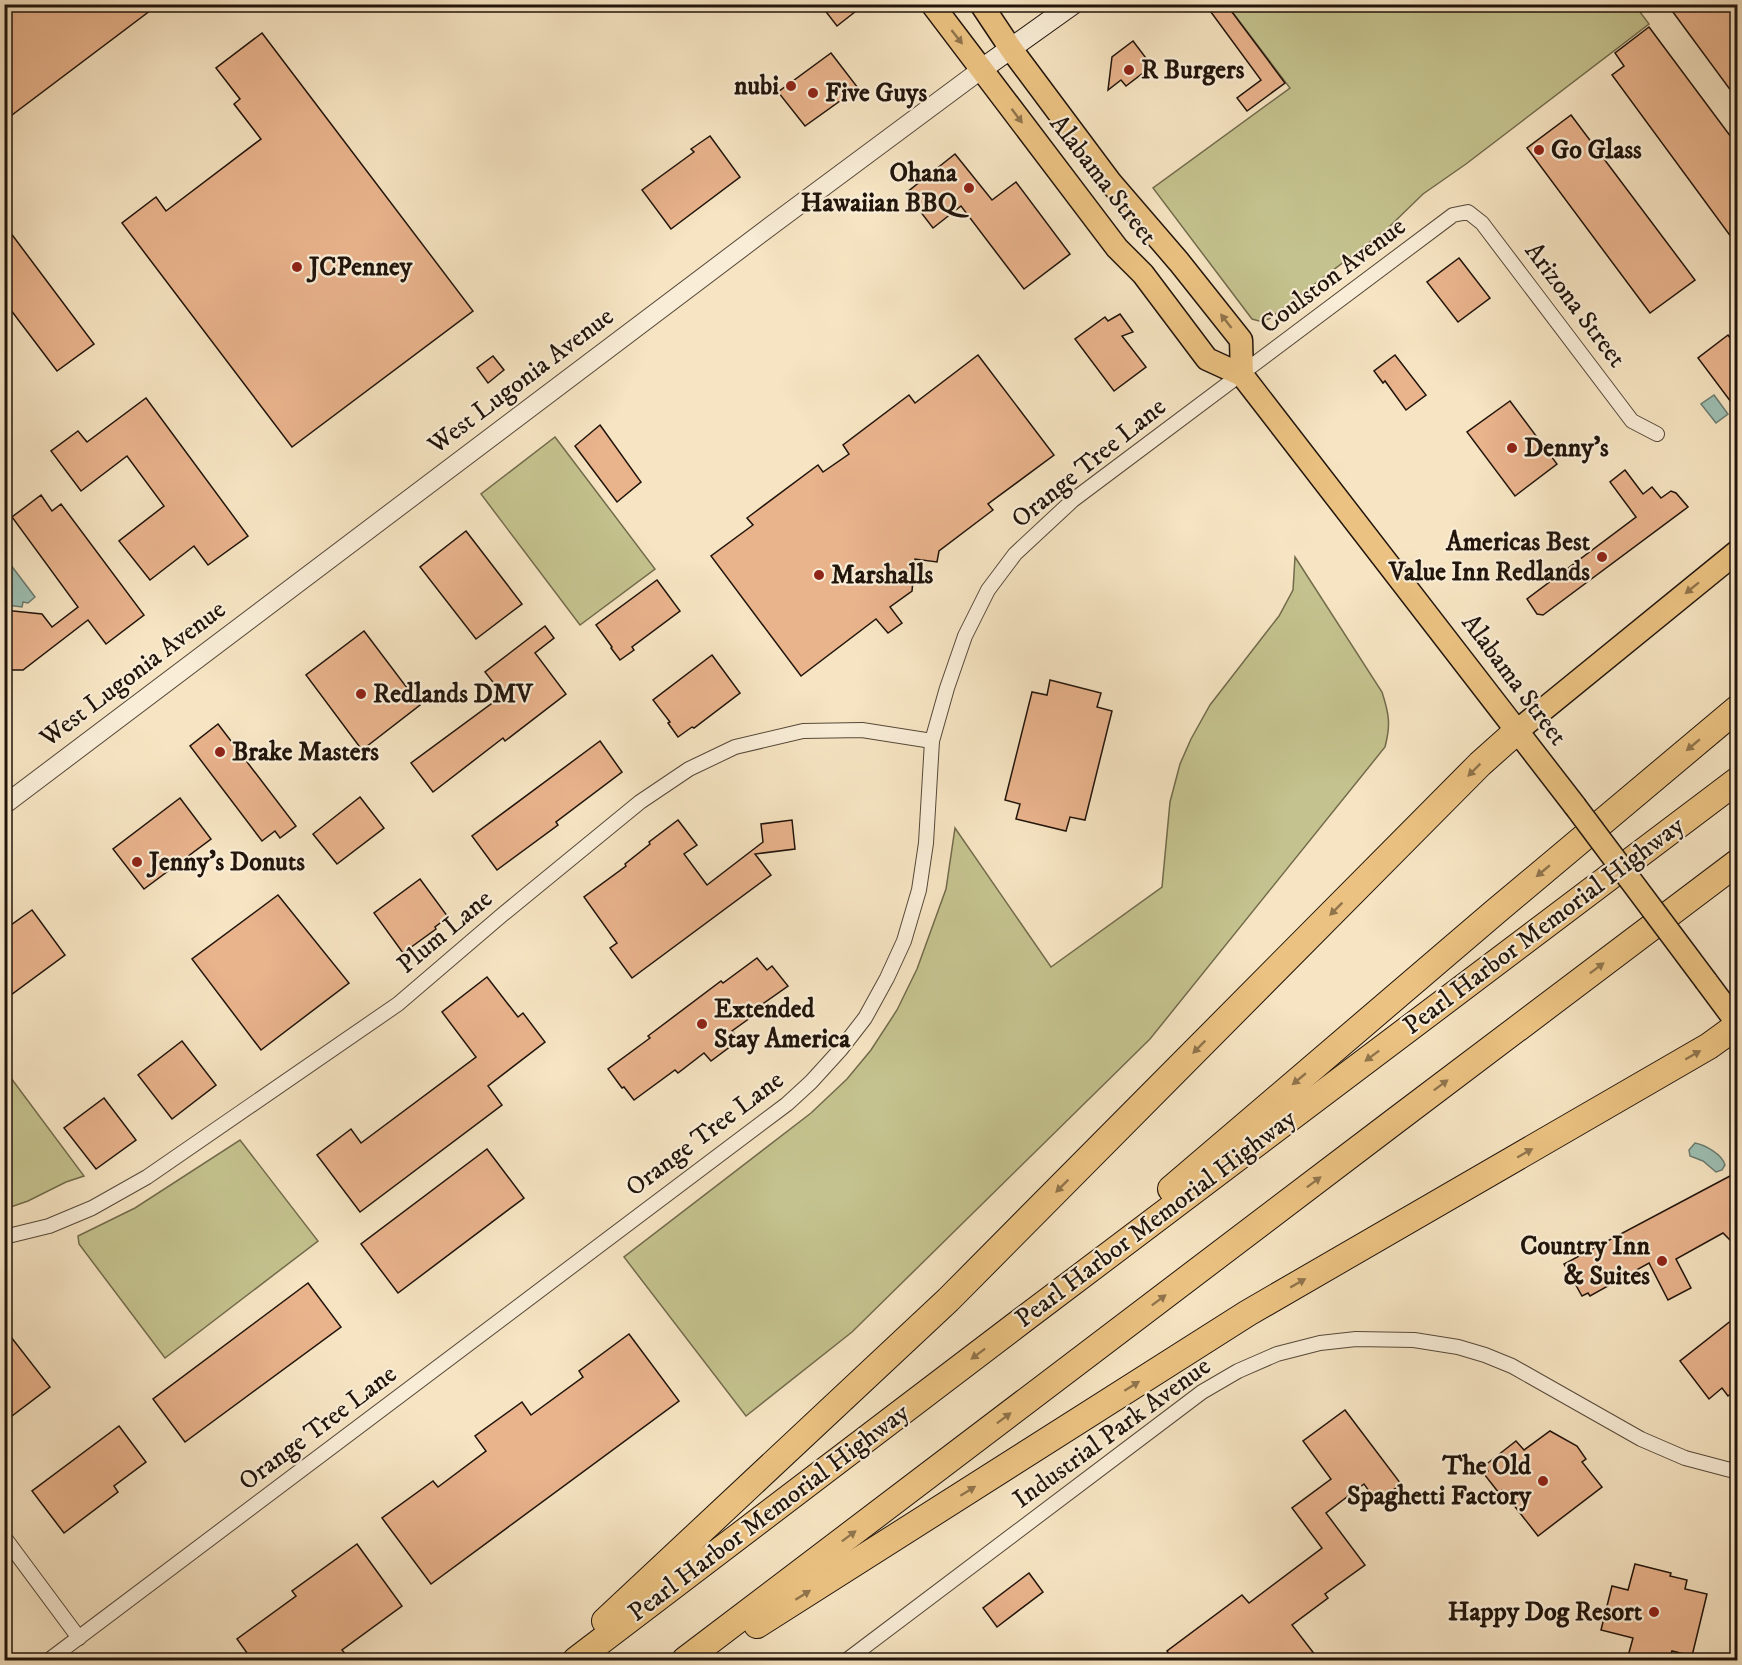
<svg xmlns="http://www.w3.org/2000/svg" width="1742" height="1665" font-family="'IM FELL DW Pica',serif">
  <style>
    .green { fill: #c4c28e; stroke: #726b4c; stroke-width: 1.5 }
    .water { fill: #9dbfb3; stroke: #6b7b70; stroke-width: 1.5 }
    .building { fill: #e9b38c; stroke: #20140b; stroke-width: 1.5 }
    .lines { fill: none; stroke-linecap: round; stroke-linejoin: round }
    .minor-casing { stroke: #564839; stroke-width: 16 }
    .tertiary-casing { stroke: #564839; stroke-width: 20 }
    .secondary-casing { stroke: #20140b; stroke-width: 22 }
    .primary-casing { stroke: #20140b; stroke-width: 25 }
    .motorway-casing { stroke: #20140b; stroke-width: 28 }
    .minor { stroke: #f9edd7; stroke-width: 14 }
    .tertiary { stroke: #f9edd7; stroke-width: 18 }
    .secondary { stroke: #f9edd7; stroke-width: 20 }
    .primary { stroke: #ebc281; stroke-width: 22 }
    .motorway { stroke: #ebc281; stroke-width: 26 }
    .primary-bridge-casing { stroke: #20140b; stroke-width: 25; stroke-linecap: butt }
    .primary-bridge { stroke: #ebc281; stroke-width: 22 }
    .oneway { fill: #90744c }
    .poi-dot { fill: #8f2418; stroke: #f9edd7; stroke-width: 2 }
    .labels { text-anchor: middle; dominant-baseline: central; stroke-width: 4.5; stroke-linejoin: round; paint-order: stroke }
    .poi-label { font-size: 26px; font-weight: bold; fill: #20140b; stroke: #f9edd7; text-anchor: start }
    .street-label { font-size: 26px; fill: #20140b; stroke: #f9edd7 }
  </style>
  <rect width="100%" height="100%" fill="#f6e4c2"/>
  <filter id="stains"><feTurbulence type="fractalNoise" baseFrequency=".00333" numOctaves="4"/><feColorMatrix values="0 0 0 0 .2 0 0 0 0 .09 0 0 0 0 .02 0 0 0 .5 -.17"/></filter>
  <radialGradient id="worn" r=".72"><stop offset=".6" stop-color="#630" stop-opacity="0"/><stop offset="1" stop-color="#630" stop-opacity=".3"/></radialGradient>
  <!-- green -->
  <g class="green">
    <path d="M1634,4L1649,24L1466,164L1423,194L1387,229L1269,319L1259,321L1252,319L1153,188L1290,88L1227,5Z"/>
    <path d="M555,437L655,569L580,625L481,494Z"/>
    <path d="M1295,557L1382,692C1389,714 1391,724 1385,747L1150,1039L852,1332L746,1416L624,1257L811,1113L847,1079L871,1050L897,1010L917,969L946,889L955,828L1051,967L1162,887L1170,802L1180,764L1191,739L1210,705L1279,616L1293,590Z"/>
    <path d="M5,1070L84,1176L66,1182L28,1201L5,1209Z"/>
    <path d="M240,1140L318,1241L165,1358L79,1244L78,1236L135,1208Z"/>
  </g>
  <!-- water -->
  <g class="water">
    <path d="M1714,395L1728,414L1716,423L1701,404Z"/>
    <path d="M4,556L35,597L28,603L23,602L22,607L7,605L8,600H5Z"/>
    <path d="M1695,1143C1705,1145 1722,1154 1725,1165L1722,1170L1716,1172L1703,1161L1690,1156L1689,1150Z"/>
  </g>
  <!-- building -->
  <g class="building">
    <path d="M4,4H159L4,121Z"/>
    <path d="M820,4H865L837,26Z"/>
    <path d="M1205,4H1226L1285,83L1247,111L1237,98L1261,80Z"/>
    <path d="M1667,4H1737V99Z"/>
    <path d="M1649,27L1737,145V245L1612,75L1624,66L1615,53Z"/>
    <path d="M262,33L473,311L292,447L122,223L156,197L166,211L261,139L234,104L240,99L216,68Z"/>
    <path d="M1133,41L1152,66L1126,86L1121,80L1108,90L1112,57Z"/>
    <path d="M831,53L858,88L805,126L778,92Z"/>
    <path d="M1571,115L1695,280L1650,313L1527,148Z"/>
    <path d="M710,136L740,177L671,229L642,190L694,152L691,149Z"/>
    <path d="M955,154L992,200L1016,182L1070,254L1024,289L961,206L933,228L906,193Z"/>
    <path d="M4,224L94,344L57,371L4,301Z"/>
    <path d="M1459,258L1490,298L1458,322L1427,282Z"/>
    <path d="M1120,314L1133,332L1122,336L1146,367L1114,391L1075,339L1105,317L1108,321Z"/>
    <path d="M1728,335L1737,347V410L1698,358Z"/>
    <path d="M978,355L1054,455L988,504L993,510L939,551L937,562L915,559L912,591L890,607L902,623L888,633L876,619L801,676L711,556L753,525L747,518L818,465L823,472L849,454L843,445L909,395L915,403Z"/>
    <path d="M1395,355L1426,395L1406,410L1385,381L1383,383L1374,371Z"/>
    <path d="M493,356L504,370L488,383L477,368Z"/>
    <path d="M146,398L248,536L208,565L194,546L150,580L119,541L164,506L127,456L81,491L51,451L78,431L87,442Z"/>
    <path d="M1510,401L1557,464L1515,496L1467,432Z"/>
    <path d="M600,425L641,482L617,502L575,446Z"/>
    <path d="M1625,470L1643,494L1652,487L1661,498L1671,491L1676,493L1688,507L1543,615L1537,614L1527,599L1636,517L1610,482Z"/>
    <path d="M41,495L52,511L61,504L144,615L106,644L88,620L23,670H4V610L42,614L52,627L78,607L12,517Z"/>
    <path d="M466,531L522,604L476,639L420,567Z"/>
    <path d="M657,580L680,611L632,647L634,650L620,660L611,648L612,647L596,625Z"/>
    <path d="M545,626L554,638L535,653L566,694L505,741L503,738L433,792L411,763L503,695L485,672Z"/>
    <path d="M364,631L420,705L362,750L306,675Z"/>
    <path d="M712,655L740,693L694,728L692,727L678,737L668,723L670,722L653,700Z"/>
    <path d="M1050,680L1101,693L1097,707L1112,711L1085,820L1070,817L1066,831L1016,819L1020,804L1005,800L1032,692L1047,695Z"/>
    <path d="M218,724L296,826L280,838L275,831L262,841L190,746Z"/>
    <path d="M600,741L622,772L556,822L558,825L497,870L472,836Z"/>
    <path d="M360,797L384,828L337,864L313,834Z"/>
    <path d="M180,798L211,839L144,889L113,849Z"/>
    <path d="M678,820L697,845L684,854L707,885L763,842L761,824L792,820L795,849L755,854L771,875L632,978L610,948L617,943L584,897L626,866L625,864L650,844L649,842Z"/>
    <path d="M420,879L448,917L435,927L436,929L403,953L374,913Z"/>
    <path d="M278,895L349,983L261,1050L192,959Z"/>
    <path d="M32,910L65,955L4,1000V930Z"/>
    <path d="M757,958L767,970L772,966L788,986L747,1015L750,1018L732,1031L739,1040L711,1061L704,1053L678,1073L675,1070L634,1100L624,1087L622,1088L608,1069L650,1038L648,1036L721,981L723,983Z"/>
    <path d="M487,977L518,1017L523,1013L545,1042L488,1086L502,1105L360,1212L317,1155L351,1129L361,1143L476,1057L442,1012Z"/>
    <path d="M182,1041L216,1085L172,1119L138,1075Z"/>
    <path d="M104,1098L136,1140L96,1169L64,1128Z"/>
    <path d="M487,1149L524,1198L398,1293L361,1244Z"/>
    <path d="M1730,1176L1737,1183V1247L1723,1233L1676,1259L1691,1288L1668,1300L1649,1263L1590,1296L1588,1293L1582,1296L1564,1264Z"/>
    <path d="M308,1283L341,1327L185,1442L153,1399Z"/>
    <path d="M1737,1316V1389L1728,1396L1722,1388L1709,1399L1680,1361Z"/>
    <path d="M4,1328L50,1387L4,1422Z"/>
    <path d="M629,1334L679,1401L431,1584L382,1518L433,1481L438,1487L486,1451L475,1436L522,1402L531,1415L583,1377L579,1371Z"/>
    <path d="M1345,1410L1401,1484L1377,1502L1364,1484L1326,1513L1365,1565L1325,1594L1328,1598L1292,1625L1319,1660H1173L1167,1651L1242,1595L1249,1603L1322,1548L1292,1508L1331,1479L1303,1441Z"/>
    <path d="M119,1426L146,1462L114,1486L118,1492L64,1533L32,1491Z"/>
    <path d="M1550,1431L1577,1446L1586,1459L1582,1462L1602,1487L1538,1536L1502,1490L1499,1493L1484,1474L1488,1471L1484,1466L1516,1441L1524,1450Z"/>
    <path d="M357,1544L402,1606L342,1650L350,1660H252L237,1639L296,1596L292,1591Z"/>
    <path d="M1635,1564L1671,1573L1670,1576L1687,1580L1685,1589L1707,1594L1692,1656L1672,1651L1669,1660H1627L1633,1638L1601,1630L1612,1586L1628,1590Z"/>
    <path d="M1029,1573L1043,1592L997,1627L983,1608Z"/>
  </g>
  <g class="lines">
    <!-- minor casing -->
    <g class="minor-casing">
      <g id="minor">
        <path d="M4,1237L49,1226L92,1208L147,1177L398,1004L502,915L640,802L689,769L735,747L803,731L862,730L932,741"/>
        <path d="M4,1537L79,1638"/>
        <path d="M49,1660L787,1104L811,1082L841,1049L865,1018L887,978L904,941L919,890L926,843L932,741L947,688L965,636L988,590L1015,554L1073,500L1453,215L1468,212L1482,223L1632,421L1657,434"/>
        <path d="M847,1660L1202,1392L1238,1371L1277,1354L1320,1343L1356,1339L1414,1340L1458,1347L1485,1355L1512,1366L1641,1439L1685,1458L1738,1472"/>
      </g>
    </g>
    <!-- tertiary casing -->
    <g class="tertiary-casing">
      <path id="tertiary" d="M4,805L772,225L982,69"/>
    </g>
    <!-- secondary casing -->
    <g class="secondary-casing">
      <path id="secondary" d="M982,69L1073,4"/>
    </g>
    <!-- primary casing -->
    <g class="primary-casing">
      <g id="primary">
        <path d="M932,4L1117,248L1143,274L1207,359L1242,375L1575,806"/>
        <path d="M981,4L1011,49L1111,183L1179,262L1241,340L1242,375"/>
        <path d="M1517,731L1738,551"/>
        <path d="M1706,981L1738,1024"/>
      </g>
    </g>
    <!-- motorway casing -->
    <g class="motorway-casing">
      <g id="motorway">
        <path d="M1171,1189L1495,912L1738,708"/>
        <path d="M605,1621L948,1300L1480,764L1517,731"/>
        <path d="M757,1625L1248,1313L1709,1046L1738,1025"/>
        <path d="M576,1660L1024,1319L1738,780"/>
        <path d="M685,1660L1395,1121L1738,862"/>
      </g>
    </g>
    <!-- minor -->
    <use href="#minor" class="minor"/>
    <!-- tertiary -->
    <use href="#tertiary" class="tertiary"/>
    <!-- secondary -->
    <use href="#secondary" class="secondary"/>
    <!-- primary -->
    <use href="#primary" class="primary"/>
    <!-- motorway -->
    <use href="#motorway" class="motorway"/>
    <!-- primary-bridge casing -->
    <g class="primary-bridge-casing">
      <path id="primary-bridge" d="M1575,806L1706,981"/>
    </g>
    <!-- primary-bridge -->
    <use href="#primary-bridge" class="primary-bridge"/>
  </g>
  <!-- one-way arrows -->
  <defs><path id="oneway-solid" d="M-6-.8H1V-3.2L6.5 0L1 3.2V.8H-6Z" transform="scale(1.5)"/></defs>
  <g class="oneway">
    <use href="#oneway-solid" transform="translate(957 37) rotate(52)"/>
    <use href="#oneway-solid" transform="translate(1017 116) rotate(53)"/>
    <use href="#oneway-solid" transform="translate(1226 321) rotate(-128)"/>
    <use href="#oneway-solid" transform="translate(1692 588) rotate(141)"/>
    <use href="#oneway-solid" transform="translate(1693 745) rotate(140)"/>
    <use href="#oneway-solid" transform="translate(1474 770) rotate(135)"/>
    <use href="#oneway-solid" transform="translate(1543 871) rotate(140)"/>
    <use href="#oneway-solid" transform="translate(1336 909) rotate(135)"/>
    <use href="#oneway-solid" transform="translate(1597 968) rotate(-37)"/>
    <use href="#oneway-solid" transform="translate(1199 1047) rotate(135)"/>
    <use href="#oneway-solid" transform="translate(1693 1055) rotate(-30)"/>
    <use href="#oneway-solid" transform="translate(1372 1056) rotate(143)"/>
    <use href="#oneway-solid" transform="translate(1299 1079) rotate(140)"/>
    <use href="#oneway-solid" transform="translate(1441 1085) rotate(-37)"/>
    <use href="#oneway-solid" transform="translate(1525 1153) rotate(-30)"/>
    <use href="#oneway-solid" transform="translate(1314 1182) rotate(-37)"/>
    <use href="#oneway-solid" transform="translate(1062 1186) rotate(135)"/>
    <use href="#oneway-solid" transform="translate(1298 1283) rotate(-30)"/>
    <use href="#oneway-solid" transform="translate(1159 1300) rotate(-37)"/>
    <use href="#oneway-solid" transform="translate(978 1354) rotate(143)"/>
    <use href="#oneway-solid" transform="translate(1132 1386) rotate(-32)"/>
    <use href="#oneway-solid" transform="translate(1004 1418) rotate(-37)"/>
    <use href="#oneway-solid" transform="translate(968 1491) rotate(-32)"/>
    <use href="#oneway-solid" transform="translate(849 1536) rotate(-37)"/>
    <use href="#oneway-solid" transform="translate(803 1595) rotate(-32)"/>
  </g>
  <!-- markers -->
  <g class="poi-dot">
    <circle cx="1129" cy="70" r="6"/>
    <circle cx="791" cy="86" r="6"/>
    <circle cx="813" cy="93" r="6"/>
    <circle cx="1539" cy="150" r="6"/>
    <circle cx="969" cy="188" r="6"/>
    <circle cx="297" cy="267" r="6"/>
    <circle cx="1512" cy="448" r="6"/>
    <circle cx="1602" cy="557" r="6"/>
    <circle cx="819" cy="575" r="6"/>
    <circle cx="361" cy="694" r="6"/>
    <circle cx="220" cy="752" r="6"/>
    <circle cx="137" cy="862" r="6"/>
    <circle cx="702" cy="1024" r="6"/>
    <circle cx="1662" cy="1261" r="6"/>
    <circle cx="1543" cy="1481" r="6"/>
    <circle cx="1654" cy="1612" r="6"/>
  </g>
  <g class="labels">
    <!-- poi labels -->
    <g class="poi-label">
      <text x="1141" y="70">R Burgers</text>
      <text x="779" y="86" text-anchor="end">nubi</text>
      <text x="825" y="93">Five Guys</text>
      <text x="1551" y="150">Go Glass</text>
      <text x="957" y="173" text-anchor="end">Ohana<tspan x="957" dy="30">Hawaiian BBQ</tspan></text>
      <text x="309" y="267">JCPenney</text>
      <text x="1524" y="448">Denny's</text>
      <text x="1590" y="542" text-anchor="end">Americas Best<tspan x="1590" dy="30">Value Inn Redlands</tspan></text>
      <text x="831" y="575">Marshalls</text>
      <text x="373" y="694">Redlands DMV</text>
      <text x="232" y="752">Brake Masters</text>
      <text x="149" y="862">Jenny's Donuts</text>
      <text x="714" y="1009">Extended<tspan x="714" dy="30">Stay America</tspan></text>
      <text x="1650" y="1246" text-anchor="end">Country Inn<tspan x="1650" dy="30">&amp; Suites</tspan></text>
      <text x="1531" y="1466" text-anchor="end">The Old<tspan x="1531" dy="30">Spaghetti Factory</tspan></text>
      <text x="1642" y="1612" text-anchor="end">Happy Dog Resort</text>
    </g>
    <!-- street labels -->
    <g class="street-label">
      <text transform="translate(1103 180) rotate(52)">Alabama Street</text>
      <text transform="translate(1333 276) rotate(-37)">Coulston Avenue</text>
      <text transform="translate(1575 305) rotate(53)">Arizona Street</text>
      <text transform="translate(521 381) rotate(-37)">West Lugonia Avenue</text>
      <text transform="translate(1089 463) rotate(-39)">Orange Tree Lane</text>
      <text transform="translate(133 674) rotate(-37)">West Lugonia Avenue</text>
      <text transform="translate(1514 680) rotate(53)">Alabama Street</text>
      <text transform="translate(1544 926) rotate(-37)">Pearl Harbor Memorial Highway</text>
      <text transform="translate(445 932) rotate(-40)">Plum Lane</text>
      <text transform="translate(705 1134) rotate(-37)">Orange Tree Lane</text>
      <text transform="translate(1156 1219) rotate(-37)">Pearl Harbor Memorial Highway</text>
      <text transform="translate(318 1428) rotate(-37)">Orange Tree Lane</text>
      <text transform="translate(1112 1433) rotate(-36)">Industrial Park Avenue</text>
      <text transform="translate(769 1513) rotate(-37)">Pearl Harbor Memorial Highway</text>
    </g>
  </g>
  <!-- margin -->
  <rect width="1742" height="1665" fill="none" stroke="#f6e4c2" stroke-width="24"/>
  <rect x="6" y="6" width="1730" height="1653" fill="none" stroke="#20140b" stroke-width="3"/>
  <rect x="12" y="12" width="1718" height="1641" fill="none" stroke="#20140b" stroke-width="1.5"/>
  <rect width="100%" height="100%" filter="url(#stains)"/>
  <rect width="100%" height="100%" fill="url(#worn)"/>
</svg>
